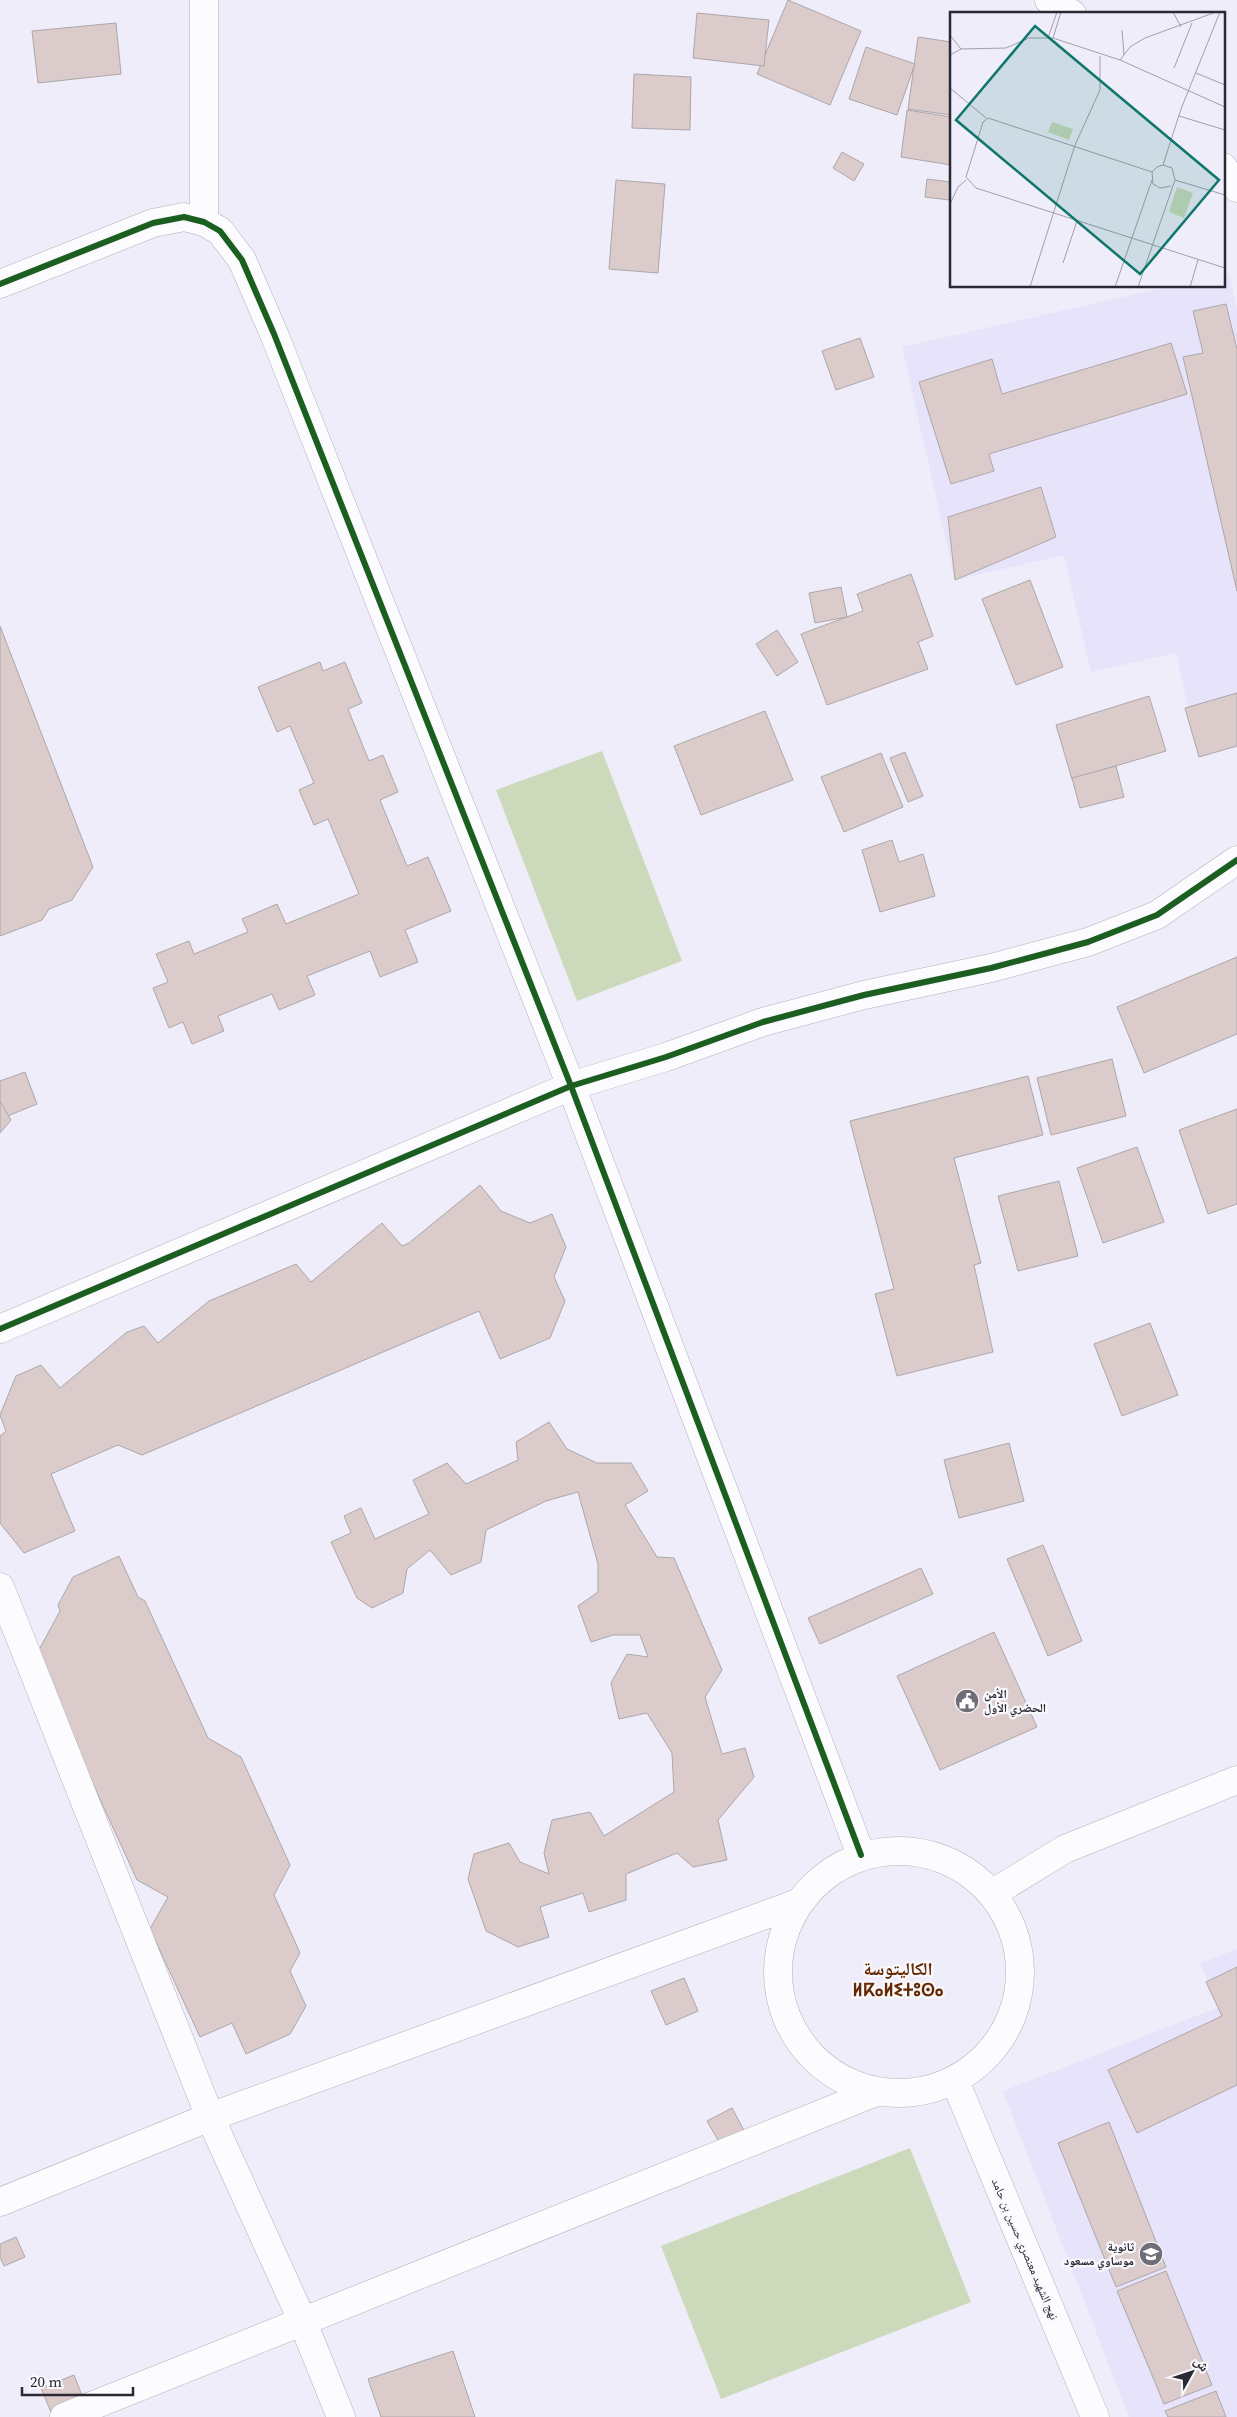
<svg xmlns="http://www.w3.org/2000/svg" width="1237" height="2417" font-family="'Source Serif 4','Noto Naskh Arabic','Noto Sans Tifinagh',serif">
  <style>
    .built { fill: #e6e3fb }
    .green { fill: #ccdabb }
    .building { fill: #dbcbcb; stroke: #aca7aa }
    .lines { fill: none; stroke-linecap: round; stroke-linejoin: round }
    .minor-casing { stroke: #b2b0bb; stroke-width: 29 }
    .minor { stroke: #fcfcfe; stroke-width: 28 }
    .cycleway-casing { stroke: #f8f8fd; stroke-width: 9 }
    .cycleway { stroke: #1b5e20; stroke-width: 6 }
    .labels { text-anchor: middle; dominant-baseline: central; stroke-width: 4.5; stroke-linejoin: round; paint-order: stroke }
    .poi-label { font-size: 12px; font-weight: bold; fill: #2b2933; stroke: #f8f8fd; text-anchor: start }
    .street-label { font-size: 12px; fill: #2b2933; stroke: #f8f8fd }
    .district-label { font-size: 18px; font-weight: bold; fill: #652800; stroke: #f8f8fd }
    .inset-road { fill: none; stroke: #a09faa; stroke-width: 1 }
    .view { fill: #0f766e; fill-opacity: 0.15; stroke: #0f766e; stroke-width: 2.5 }
    .inset-edge { fill: none; stroke: #2b2933; stroke-width: 2.5 }
  </style>
  <rect width="100%" height="100%" fill="#eeedf9"/>
  <!-- built -->
  <g class="built">
    <path d="M1229,273L1237,309V733L1196,742L1176,653L1091,672L1064,555L955,580L902,347L1172,286H1223V275Z"/>
    <path d="M1237,1949V2417H1129L1003,2091L1219,2007L1200,1963Z"/>
  </g>
  <!-- green -->
  <g class="green">
    <path d="M602,751L682,961L577,1001L496,790Z"/>
    <path d="M910,2148L971,2302L721,2399L661,2246Z"/>
  </g>
  <!-- building -->
  <g class="building">
    <path d="M788,0L861,31L830,105L757,74Z"/>
    <path d="M697,13L769,20L764,66L693,58Z"/>
    <path d="M116,23L121,74L38,83L32,31Z"/>
    <path d="M918,37L951,42V115L908,109Z"/>
    <path d="M866,47L915,64L897,115L849,99Z"/>
    <path d="M634,74L691,77L690,130L632,128Z"/>
    <path d="M907,110L951,117V165L901,157Z"/>
    <path d="M842,152L864,164L854,181L833,168Z"/>
    <path d="M927,179L951,182L949,200L925,197Z"/>
    <path d="M616,180L665,184L658,273L609,269Z"/>
    <path d="M1226,304L1237,349V591L1183,357L1203,353L1193,311Z"/>
    <path d="M860,338L874,377L836,390L822,351Z"/>
    <path d="M1171,343L1187,394L989,454L994,471L951,484L919,382L992,359L1002,394Z"/>
    <path d="M1041,487L1056,537L955,580L948,517Z"/>
    <path d="M911,574L933,636L918,642L928,669L827,705L801,634L863,611L857,594Z"/>
    <path d="M1030,580L1063,667L1016,685L982,599Z"/>
    <path d="M841,587L847,617L815,623L809,593Z"/>
    <path d="M0,626L93,867L72,900L49,909L42,920L0,936Z"/>
    <path d="M777,630L798,662L777,676L756,644Z"/>
    <path d="M320,662L323,671L345,662L362,703L348,709L369,761L383,755L398,792L380,800L407,866L428,857L451,911L405,930L418,962L380,977L370,951L307,976L315,995L279,1010L272,994L218,1016L224,1031L192,1044L183,1022L169,1028L153,988L168,982L156,954L189,941L194,954L248,932L242,919L277,904L286,924L359,894L328,819L314,825L299,790L314,783L290,726L277,732L258,687Z"/>
    <path d="M1237,693V746L1199,757L1185,708Z"/>
    <path d="M1149,696L1166,751L1072,779L1056,725Z"/>
    <path d="M765,711L793,780L701,815L674,746Z"/>
    <path d="M905,752L923,796L908,802L890,758Z"/>
    <path d="M881,753L903,807L844,832L821,777Z"/>
    <path d="M1116,766L1124,797L1080,808L1072,778Z"/>
    <path d="M892,840L899,862L923,854L935,896L880,912L862,850Z"/>
    <path d="M1237,957V1034L1144,1073L1117,1007Z"/>
    <path d="M1112,1059L1126,1116L1051,1135L1037,1078Z"/>
    <path d="M25,1072L37,1104L5,1117L0,1103V1081Z"/>
    <path d="M1028,1076L1043,1135L954,1158L981,1263L974,1265L993,1352L897,1376L875,1294L894,1289L850,1121Z"/>
    <path d="M0,1101L11,1120L0,1133Z"/>
    <path d="M1237,1109V1204L1208,1214L1179,1130Z"/>
    <path d="M1137,1147L1164,1222L1103,1243L1077,1168Z"/>
    <path d="M1059,1181L1078,1256L1018,1271L998,1196Z"/>
    <path d="M480,1185L501,1211L530,1223L552,1214L566,1247L554,1277L565,1301L550,1338L500,1359L479,1311L142,1455L118,1445L51,1474L75,1531L24,1553L0,1523V1436L6,1431L0,1415L16,1376L41,1365L60,1388L127,1332L144,1326L158,1343L209,1301L296,1264L311,1282L382,1223L402,1246L409,1243Z"/>
    <path d="M1150,1323L1178,1395L1122,1416L1094,1344Z"/>
    <path d="M549,1422L567,1449L597,1463H631L648,1491L625,1505L657,1557L674,1558L722,1670L705,1697L722,1754L745,1748L754,1777L718,1820L727,1860L693,1867L677,1853L626,1874V1900L589,1912L583,1893L540,1907L549,1937L518,1947L486,1931L468,1879L474,1854L509,1843L520,1862L549,1874L544,1853L552,1820L590,1812L604,1836L674,1792L672,1753L647,1713L619,1719L611,1683L627,1654L648,1657L640,1635H613L591,1642L578,1606L598,1592V1564L578,1492L546,1501L486,1530L481,1562L451,1575L430,1550L407,1569L403,1593L372,1608L357,1598L331,1542L351,1533L344,1516L361,1508L375,1539L429,1514L413,1480L447,1463L466,1484L518,1460L516,1442Z"/>
    <path d="M1009,1443L1024,1501L959,1518L944,1460Z"/>
    <path d="M1043,1545L1082,1641L1048,1656L1007,1559Z"/>
    <path d="M119,1556L138,1597L145,1601L208,1738L241,1757L290,1865L274,1895L300,1953L290,1971L306,2006L290,2034L246,2054L232,2023L200,2037L150,1929L168,1897L137,1880L35,1657L60,1611L58,1605L73,1577Z"/>
    <path d="M921,1568L933,1594L820,1644L808,1618Z"/>
    <path d="M994,1632L1037,1727L940,1770L897,1676Z"/>
    <path d="M1237,1967V2085L1137,2133L1108,2070L1222,2016L1206,1982Z"/>
    <path d="M684,1978L698,2011L666,2025L651,1991Z"/>
    <path d="M732,2108L746,2134L722,2147L707,2121Z"/>
    <path d="M1109,2122L1166,2267L1116,2287L1058,2143Z"/>
    <path d="M16,2237L25,2257L4,2266L0,2257V2244Z"/>
    <path d="M1166,2271L1212,2385L1164,2404L1117,2291Z"/>
    <path d="M453,2351L475,2417H381L368,2379Z"/>
    <path d="M74,2375L87,2408L53,2417L41,2388Z"/>
    <path d="M1216,2391L1226,2417H1168L1165,2411Z"/>
  </g>
  <g class="lines">
    <!-- minor casing -->
    <g class="minor-casing">
      <g id="minor">
        <path d="M1049,0L1072,14"/>
        <path d="M1223,167L1237,188"/>
        <path d="M204,222V0"/>
        <path d="M0,284L153,223L184,217L204,222L220,231L242,260L274,334L571,1086L861,1855"/>
        <path d="M0,1329L571,1086L666,1057L763,1022L864,995L991,968L1088,942L1157,915L1237,860"/>
        <path d="M0,1587L210,2117L302,2320L341,2417"/>
        <circle cx="899" cy="1972" r="121"/>
        <path d="M993,1893L1065,1849L1237,1780"/>
        <path d="M955,2081L1095,2417"/>
        <path d="M0,2202L210,2117L798,1903"/>
        <path d="M64,2417L876,2092"/>
      </g>
    </g>
    <!-- minor -->
    <use href="#minor" class="minor"/>
    <!-- cycleway casing -->
    <g class="cycleway-casing">
      <g id="cycleway">
        <path d="M0,284L153,223L184,217L204,222L220,231L242,260L274,334L571,1086L861,1855"/>
        <path d="M0,1329L571,1086L666,1057L763,1022L864,995L991,968L1088,942L1157,915L1237,860"/>
      </g>
    </g>
    <!-- cycleway -->
    <use href="#cycleway" class="cycleway"/>
  </g>
  <!-- icons -->
  <defs>
    <g id="civic-disc" transform="scale(1.25)"><circle r="9.5" fill="#6f6e78" stroke="#f8f8fd"/><path d="M-.6-6.5H3V-4.5H.6V-3L4-1V1h2V6H-6V1h2V-1L-.6-3ZM-1.2 2.5V6h2.4V2.5Z" fill="#fff"/></g>
    <g id="school-disc" transform="scale(1.25)"><circle r="9.5" fill="#6f6e78" stroke="#f8f8fd"/><path d="M0-5L7-2L0 1L-7-2ZM-4 1L0 2.5L4 1V4Q0 6-4 4Z" fill="#fff"/></g>
  </defs>
  <g fill-rule="evenodd">
    <use href="#civic-disc" x="967" y="1701"/>
    <use href="#school-disc" x="1151" y="2254"/>
  </g>
  <g class="labels">
    <!-- poi labels -->
    <g class="poi-label">
      <text x="984" y="1694">الأمن<tspan x="984" dy="14">الحضري الأول</tspan></text>
      <text x="1134" y="2247" text-anchor="end">ثانوية<tspan x="1134" dy="14">موساوي مسعود</tspan></text>
    </g>
    <!-- street labels -->
    <g class="street-label">
      <text transform="translate(1025 2249) rotate(67)">نهج الشهيد معنصري حسين بن حامد</text>
    </g>
    <!-- district labels -->
    <g class="district-label">
      <text x="898" y="1968">الكاليتوسة<tspan x="898" dy="21">ⵍⴽⴰⵍⵉⵜⵓⵙⴰ</tspan></text>
    </g>
  </g>
  <!-- overview -->
  <g transform="translate(950 12)">
    <rect width="275" height="275" fill="#eeedf9"/>
    <path d="M102,110L123,117L119,128L98,120ZM227,175L243,181L234,206L219,200Z" fill="#ccdabb"/>
    <path class="inset-road" d="M223,0L231,15M172,18L174,43M0,23L11,37M98,26L107,0M103,26L111,0M0,43L11,37L56,36L79,26H103L170,48L275,95M170,48L180,35L195,26L266,0M224,56L242,11M246,61L275,73M0,76L36,106M229,104L275,118M213,153L231,97L270,0M202,160L38,106L33,110L16,165L26,176L275,256M225,168L275,183M0,192L8,175L16,168M113,251L127,209M80,275L125,133L150,78V44M165,275L202,168M188,275L225,168L222,156L213,153L207,155L202,160L203,172L210,176L221,174M240,275L248,248"/>
    <path class="view" d="M85,14L269,168L190,262L6,108Z"/>
    <rect width="275" height="275" class="inset-edge"/>
  </g>
  <!-- north arrow -->
  <g transform="translate(1192 2372) rotate(50)" stroke="#f8f8fd" stroke-width="4" paint-order="stroke">
  <path d="M0-4L9 19L0 12L-9 19Z" fill="#2b2933"/>
  <text y="-8" font-size="14" font-weight="bold" text-anchor="middle" fill="#2b2933">ش</text>
  </g>
  <!-- scale -->
  <path d="M22 2387v8h111v-8" fill="none" stroke="#2b2933" stroke-width="2.5"/>
  <text x="30" y="2387" font-size="15" fill="#2b2933" stroke="#f8f8fd" stroke-width="4" paint-order="stroke">20 m</text>
</svg>
